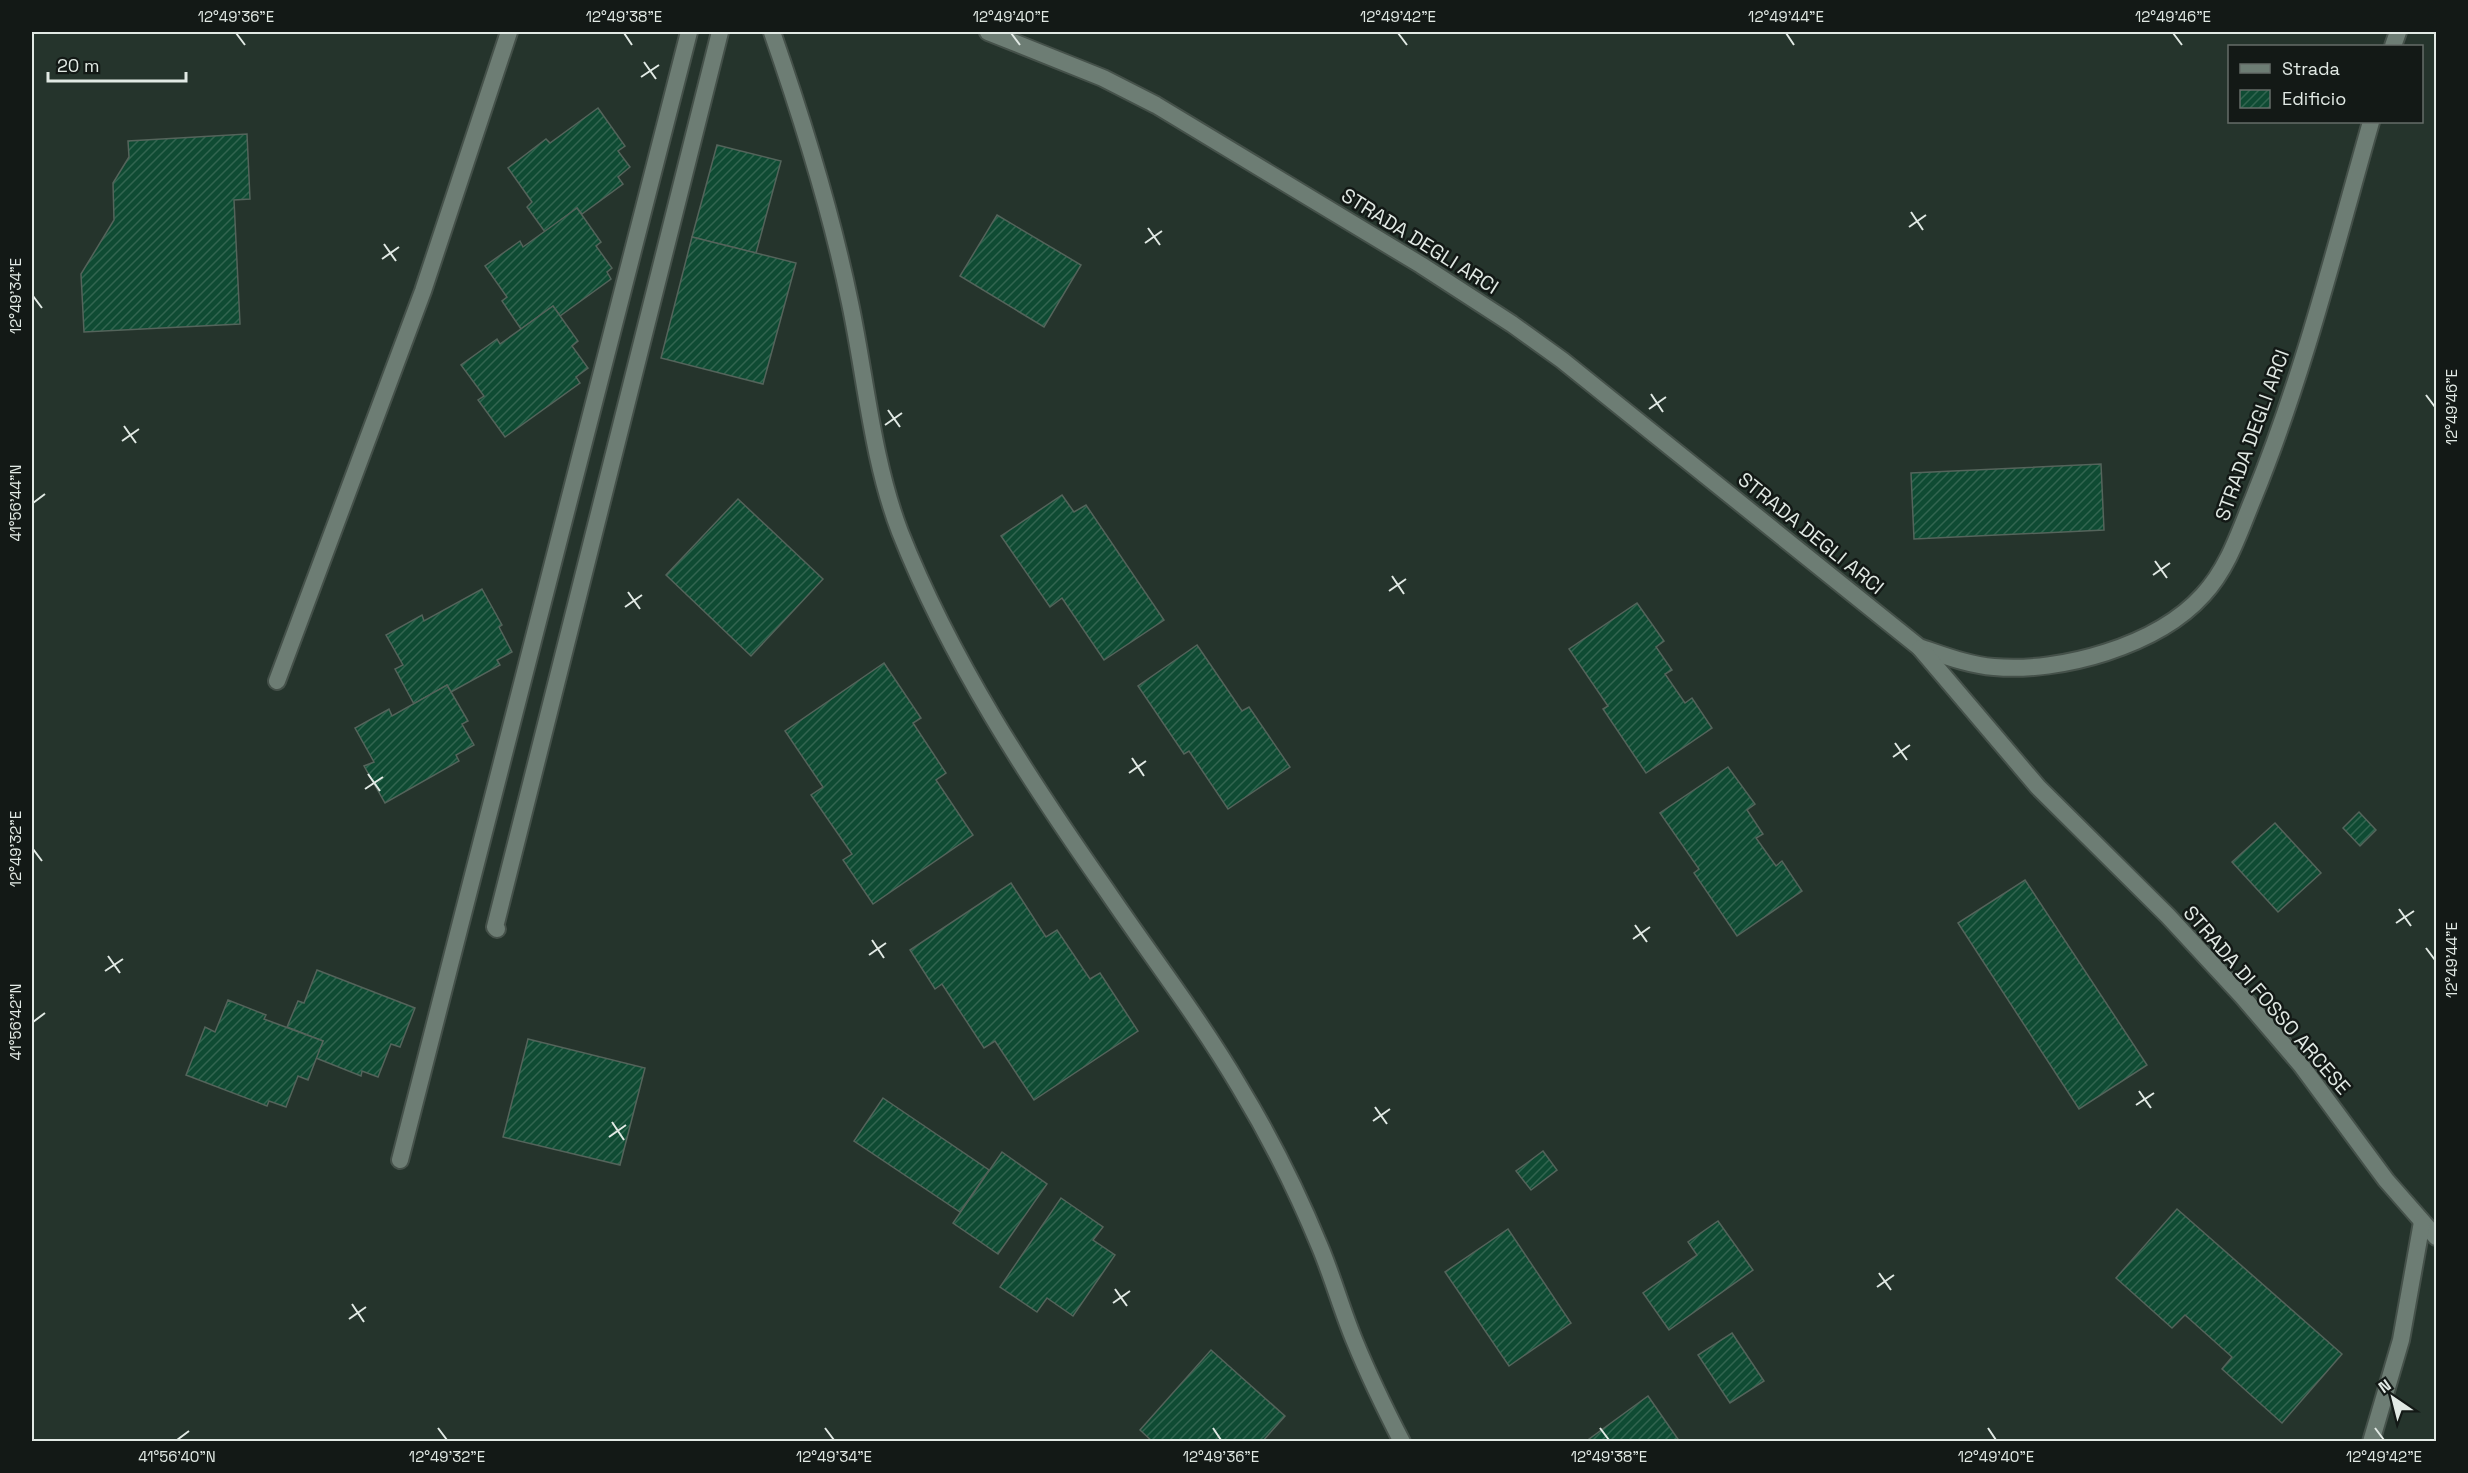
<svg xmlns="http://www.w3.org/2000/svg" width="2468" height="1473" font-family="'Space Grotesk',sans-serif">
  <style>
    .building { fill: url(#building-hatch); stroke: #54645b; stroke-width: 1.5 }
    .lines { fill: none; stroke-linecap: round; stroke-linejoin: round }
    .service-casing { stroke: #45514a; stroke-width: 20 }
    .minor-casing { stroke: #45514a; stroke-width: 20 }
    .service { stroke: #6d7d74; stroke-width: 16 }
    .minor { stroke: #6d7d74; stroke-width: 16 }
    .ticks { fill: none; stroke: #e1e9e4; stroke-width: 2 }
    .labels { text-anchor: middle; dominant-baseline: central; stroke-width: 5; stroke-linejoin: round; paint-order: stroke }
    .street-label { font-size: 20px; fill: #e1e9e4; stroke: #131916 }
    .neatline { fill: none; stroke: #e1e9e4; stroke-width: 2 }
    .ticks-label { font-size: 15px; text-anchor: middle; fill: #e1e9e4 }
  </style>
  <defs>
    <pattern id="building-hatch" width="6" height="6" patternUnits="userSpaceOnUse" patternTransform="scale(1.5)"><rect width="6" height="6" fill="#0f4b33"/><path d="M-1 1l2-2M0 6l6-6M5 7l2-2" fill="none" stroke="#326550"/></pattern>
  </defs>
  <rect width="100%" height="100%" fill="#25342c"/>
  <!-- building -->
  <g class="building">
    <path d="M598,108L625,146L618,151L630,167L618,177L623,184L582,214L577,208L545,232L527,207L532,202L508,168L546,139L550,143Z"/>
    <path d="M247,134L250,199L234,200L240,324L84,332L81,274L114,220L113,183L129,157L128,141Z"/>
    <path d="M717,145L781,161L756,253L692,237Z"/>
    <path d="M577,208L601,242L596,246L612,268L607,272L611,279L560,316L553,306L521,329L502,301L507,297L485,266L520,241L523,247Z"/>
    <path d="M997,215L1081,265L1044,327L960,276Z"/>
    <path d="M692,237L796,263L763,384L661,358Z"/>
    <path d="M553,306L578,341L572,346L588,368L576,377L580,383L505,437L478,400L484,396L461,365L497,339L500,344Z"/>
    <path d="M2101,464L2104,530L1914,539L1911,473Z"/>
    <path d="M1062,495L1074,512L1086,505L1164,620L1104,660L1062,598L1050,607L1001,536Z"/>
    <path d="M738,499L823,579L751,656L666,575Z"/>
    <path d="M482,589L502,625L499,627L512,652L497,660L500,665L451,692L447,685L414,704L395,669L403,665L386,635L422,615L424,621Z"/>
    <path d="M1637,603L1664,641L1656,647L1672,670L1665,674L1685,703L1692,698L1712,728L1646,773L1603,709L1608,706L1569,649Z"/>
    <path d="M1197,645L1242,711L1249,707L1290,767L1228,809L1189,751L1184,754L1138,686Z"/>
    <path d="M884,663L921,718L913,723L946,773L936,780L973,835L873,904L843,860L852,854L811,795L823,787L785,731Z"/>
    <path d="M447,685L468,721L462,724L474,745L456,755L459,761L385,803L364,766L374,762L355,728L389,709L392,716Z"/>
    <path d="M1728,767L1755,804L1747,810L1763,834L1756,838L1776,866L1782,861L1802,891L1737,936L1694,873L1699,869L1660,813Z"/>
    <path d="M2359,812L2376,830L2360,846L2343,828Z"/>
    <path d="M2275,823L2321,873L2278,912L2232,862Z"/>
    <path d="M2025,880L2147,1065L2079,1109L1958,923Z"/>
    <path d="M1011,883L1046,937L1057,930L1090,979L1100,973L1138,1031L1034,1100L995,1041L984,1048L942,984L935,989L910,950Z"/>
    <path d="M317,970L415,1008L400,1047L391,1044L378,1077L362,1071L361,1076L316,1058L323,1041L287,1027L298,1001L304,1003Z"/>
    <path d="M228,1000L266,1015L264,1019L323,1041L308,1080L298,1076L286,1107L269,1101L267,1106L186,1075L205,1027L215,1032Z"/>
    <path d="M528,1039L645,1068L620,1165L503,1137Z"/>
    <path d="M883,1098L989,1170L960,1212L854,1141Z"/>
    <path d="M1543,1151L1557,1170L1531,1190L1516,1171Z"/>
    <path d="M1002,1152L1047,1184L998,1254L953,1223Z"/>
    <path d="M1061,1198L1103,1227L1093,1240L1115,1255L1073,1316L1047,1298L1037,1312L1000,1287Z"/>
    <path d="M2177,1209L2342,1354L2282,1423L2222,1369L2232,1357L2185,1315L2172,1328L2116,1278Z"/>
    <path d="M1718,1221L1753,1270L1669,1330L1643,1293L1697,1255L1688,1242Z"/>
    <path d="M1508,1229L1571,1323L1509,1366L1445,1272Z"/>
    <path d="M1732,1333L1764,1381L1730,1403L1698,1355Z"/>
    <path d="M1211,1350L1285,1416L1262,1442H1153L1140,1430Z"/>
    <path d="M1648,1396L1680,1442H1585Z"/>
  </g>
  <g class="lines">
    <!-- service casing -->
    <g class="service-casing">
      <g id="service">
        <path d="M497,929L495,927L720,32"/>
        <path d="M400,1160L689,32"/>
      </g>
    </g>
    <!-- minor casing -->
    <g class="minor-casing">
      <g id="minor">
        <path d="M772,32C803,121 831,210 850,303C866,379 872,459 900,532C951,661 1028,778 1107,891C1151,956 1199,1018 1239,1086C1270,1137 1297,1191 1320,1247C1333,1278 1342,1311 1355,1342C1369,1376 1385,1409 1402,1442"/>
        <path d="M988,32L1103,78L1156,105L1421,265L1512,324L1562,360L1919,647C1943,655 1968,665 1994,667C2060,673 2157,646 2203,595C2228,568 2239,533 2253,499C2303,377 2335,248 2371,122"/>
        <path d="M2393,46L2398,32"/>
        <path d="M1920,648L2038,787L2168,916L2242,996L2301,1065L2386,1180L2436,1237"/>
        <path d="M277,681L423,291L509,32"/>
        <path d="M2371,1442L2401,1340L2422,1222"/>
      </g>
    </g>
    <!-- service -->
    <use href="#service" class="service"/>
    <!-- minor -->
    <use href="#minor" class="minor"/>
  </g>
  <!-- ticks -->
  <path class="ticks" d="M236,33L245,45M624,33L632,45M1011,33L1020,45M1398,33L1407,45M1786,33L1794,45M2173,33L2182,45M644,62L656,79M641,77L659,65M1911,212L1923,230M1909,227L1926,215M1148,228L1160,245M1145,243L1162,231M384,244L396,261M382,259L399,247M33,296L42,308M1651,394L1663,412M2426,395L2435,407M1649,409L1666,397M888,410L900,427M885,425L902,413M124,426L136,443M122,441L139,429M33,503L45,494M2155,561L2167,578M2153,575L2170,563M1392,576L1404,594M1389,591L1406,579M628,592L640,609M625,607L642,595M1895,743L1907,760M1893,757L1910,745M1132,758L1144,776M1129,773L1146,761M368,774L380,791M365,789L383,777M33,849L42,861M2399,909L2411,926M2396,923L2414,911M1635,925L1647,942M1633,939L1650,927M872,940L884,958M2426,948L2435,960M869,955L886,943M108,956L120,973M105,971L123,959M33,1022L45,1013M2139,1091L2151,1108M2136,1105L2154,1093M1375,1107L1387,1124M1373,1121L1390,1109M612,1122L624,1140M609,1137L626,1125M1879,1273L1891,1290M1877,1287L1894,1275M1115,1289L1127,1306M1113,1303L1130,1291M352,1304L364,1322M349,1319L366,1307M438,1428L447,1440M825,1428L834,1440M1213,1428L1221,1440M1600,1428L1609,1440M1988,1428L1996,1440M2375,1428L2384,1440M177,1440L189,1431"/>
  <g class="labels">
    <!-- street labels -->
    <g class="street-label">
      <text transform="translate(1420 241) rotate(32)">STRADA DEGLI ARCI</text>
      <text transform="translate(2252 435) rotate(-70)">STRADA DEGLI ARCI</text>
      <text transform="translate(1811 533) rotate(39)">STRADA DEGLI ARCI</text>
      <text transform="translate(2267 1000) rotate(49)">STRADA DI FOSSO ARCESE</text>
    </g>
  </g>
  <!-- border -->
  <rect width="2468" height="1473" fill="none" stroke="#131916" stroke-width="66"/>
  <!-- legend -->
  <rect x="2228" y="45" width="195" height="78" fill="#131916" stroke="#656c68" stroke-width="1.5"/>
  <rect x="2240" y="64" width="30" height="9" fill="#6d7d74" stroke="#656c68" stroke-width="1.5"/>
  <text x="2282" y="75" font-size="18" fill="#e1e9e4">Strada</text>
  <rect x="2240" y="90" width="30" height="18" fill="url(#building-hatch)" stroke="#656c68" stroke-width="1.5"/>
  <text x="2282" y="105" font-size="18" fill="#e1e9e4">Edificio</text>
  <!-- north arrow -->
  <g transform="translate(2393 1398) rotate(325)" stroke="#131916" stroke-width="4.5" paint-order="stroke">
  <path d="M0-4.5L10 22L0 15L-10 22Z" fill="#e1e9e4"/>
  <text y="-9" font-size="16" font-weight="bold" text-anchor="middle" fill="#e1e9e4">N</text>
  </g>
  <!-- scale -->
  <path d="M48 72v9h138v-9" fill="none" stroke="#e1e9e4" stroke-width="3"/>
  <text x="57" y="72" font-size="18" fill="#e1e9e4" stroke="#131916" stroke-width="4.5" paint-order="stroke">20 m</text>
  <rect x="33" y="33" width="2402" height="1407" class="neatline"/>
  <g class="ticks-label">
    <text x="236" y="22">12°49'36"E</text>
    <text x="624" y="22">12°49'38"E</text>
    <text x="1011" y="22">12°49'40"E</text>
    <text x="1398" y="22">12°49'42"E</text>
    <text x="1786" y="22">12°49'44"E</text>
    <text x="2173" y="22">12°49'46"E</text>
    <text transform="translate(16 296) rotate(-90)" y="5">12°49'34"E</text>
    <text transform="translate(2452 407) rotate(-90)" y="5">12°49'46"E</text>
    <text transform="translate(16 503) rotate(-90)" y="5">41°56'44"N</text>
    <text transform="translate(16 849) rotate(-90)" y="5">12°49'32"E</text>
    <text transform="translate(2452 960) rotate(-90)" y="5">12°49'44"E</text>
    <text transform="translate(16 1022) rotate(-90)" y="5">41°56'42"N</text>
    <text x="177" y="1462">41°56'40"N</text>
    <text x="447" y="1462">12°49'32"E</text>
    <text x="834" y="1462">12°49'34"E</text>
    <text x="1221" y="1462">12°49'36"E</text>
    <text x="1609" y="1462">12°49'38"E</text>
    <text x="1996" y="1462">12°49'40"E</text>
    <text x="2384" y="1462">12°49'42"E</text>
  </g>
</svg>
